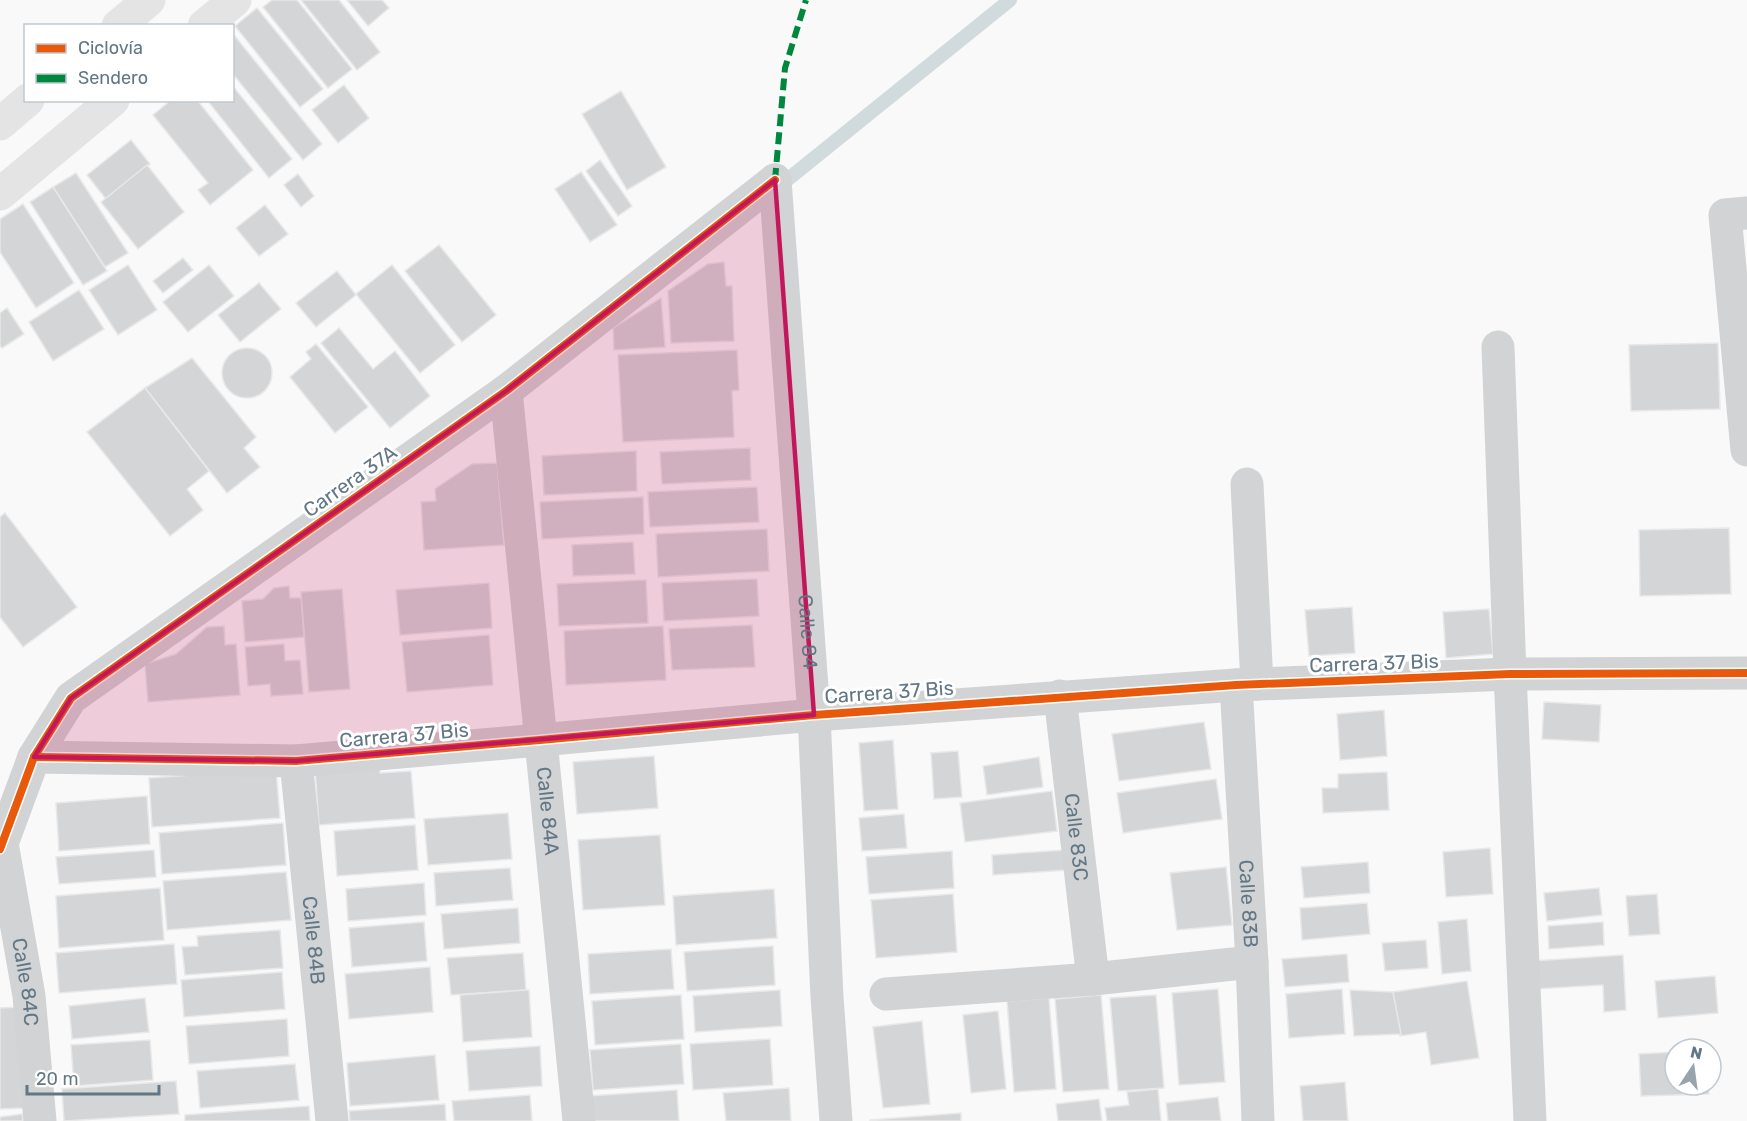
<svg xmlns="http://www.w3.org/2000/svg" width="1747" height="1121" font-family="Rubik,sans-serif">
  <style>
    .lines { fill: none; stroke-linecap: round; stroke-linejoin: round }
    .stream { stroke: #d1dadd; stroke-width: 14 }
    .building { fill: #d4d5d7; stroke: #e8e8e8; stroke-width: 1.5 }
    .minor { stroke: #d2d3d4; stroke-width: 33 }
    .major { stroke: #e4e4e5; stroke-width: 33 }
    .quiet { stroke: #00873e; stroke-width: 6; stroke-dasharray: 12 6; stroke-linecap: butt }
    .cycleway-casing { stroke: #fff; stroke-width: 11 }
    .cycleway { stroke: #e8590c; stroke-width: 8 }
    .marked { fill: #c2185b; fill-opacity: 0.2; stroke: #c2185b; stroke-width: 4.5; stroke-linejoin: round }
    .labels { text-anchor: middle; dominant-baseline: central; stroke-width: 6; stroke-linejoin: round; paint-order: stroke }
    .street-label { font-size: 20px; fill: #627786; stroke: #fff }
  </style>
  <rect width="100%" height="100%" fill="#f9f9f9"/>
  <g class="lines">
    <!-- stream -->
    <path class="stream" d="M782,184L1010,0"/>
  </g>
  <!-- building -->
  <g class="building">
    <path d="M272,0H297L352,69L328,88L263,7Z"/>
    <path d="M301,0H339L380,52L357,70Z"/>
    <path d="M347,0H382L389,8L368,26Z"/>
    <path d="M257,8L323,89L300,107L235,26Z"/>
    <path d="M234,35L322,144L303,160L232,73V36Z"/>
    <path d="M232,85L292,159L269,178L207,100H232Z"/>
    <path d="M344,85L369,118L338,143L312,110Z"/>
    <path d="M621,91L666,167L627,190L582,114Z"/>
    <path d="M171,100H197L253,170L210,205L198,190L208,183L153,115Z"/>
    <path d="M131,140L150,164L106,199L87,175Z"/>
    <path d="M600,160L632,206L618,216L586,171Z"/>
    <path d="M147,165L184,212L138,249L101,202Z"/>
    <path d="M581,172L617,225L590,242L555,189Z"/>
    <path d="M76,173L128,253L105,267L53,187Z"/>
    <path d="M298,174L314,196L301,207L284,185Z"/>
    <path d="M53,187L107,271L83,285L30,202Z"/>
    <path d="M23,204L74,283L36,308L0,252V219Z"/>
    <path d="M265,205L288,234L259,256L236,228Z"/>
    <path d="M439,245L496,315L462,342L405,271Z"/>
    <path d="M183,258L193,270L163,293L153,281Z"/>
    <path d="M724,262L726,286H732L734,341L671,343L668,291L708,264Z"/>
    <path d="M128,265L157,310L118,335L89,290Z"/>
    <path d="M209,265L234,296L188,332L163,302Z"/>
    <path d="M392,265L455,345L420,373L356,294Z"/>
    <path d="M337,271L356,295L316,327L296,303Z"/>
    <path d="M259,283L281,309L240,342L218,315Z"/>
    <path d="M79,290L104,329L53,361L29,322Z"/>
    <path d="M661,298L665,347L614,350L613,328Z"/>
    <path d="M7,308L24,334L2,348L0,346V313Z"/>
    <path d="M339,328L373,369L395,351L430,396L390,428L321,343Z"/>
    <path d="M1718,343L1720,409L1631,411L1629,345Z"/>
    <path d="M316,344L368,407L335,433L290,377L311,359L306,352Z"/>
    <circle cx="247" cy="373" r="25"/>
    <path d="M737,350L739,390L732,391L734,437L623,442L618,355Z"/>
    <path d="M192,358L256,437L244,448L260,467L227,493L145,388Z"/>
    <path d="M145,388L209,471L187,489L203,510L170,536L87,432Z"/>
    <path d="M750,448L751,480L662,484L660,452Z"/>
    <path d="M636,451L637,491L544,495L542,456Z"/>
    <path d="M497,463L504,545L424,550L421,502L436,501L435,489L472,464Z"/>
    <path d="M757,487L759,522L650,527L648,492Z"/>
    <path d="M643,497L644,534L542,539L540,502Z"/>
    <path d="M5,513L77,607L23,647L0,617V517Z"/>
    <path d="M1729,528L1731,594L1640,596L1639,530Z"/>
    <path d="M767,529L769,571L658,577L656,534Z"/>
    <path d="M633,542L635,574L573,576L572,545Z"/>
    <path d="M757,579L759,616L664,621L662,583Z"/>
    <path d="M646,580L648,623L559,626L557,584Z"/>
    <path d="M489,583L492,628L400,635L396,590Z"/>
    <path d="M289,586L290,598H301L304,637L245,642L242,601L263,599L274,588Z"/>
    <path d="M342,589L350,689L309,692L301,592Z"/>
    <path d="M1352,607L1355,653L1309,656L1305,610Z"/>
    <path d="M1489,609L1493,654L1446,658L1443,612Z"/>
    <path d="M752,625L755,667L672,670L669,629Z"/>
    <path d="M224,626L225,645L236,644L240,695L148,702L145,664L176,654L207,627Z"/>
    <path d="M663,626L666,680L566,685L564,631Z"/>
    <path d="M489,635L493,685L407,692L402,642Z"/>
    <path d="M284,644L285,661L300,660L303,694L271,696L270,684L248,686L245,647Z"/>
    <path d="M1544,702L1601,705L1599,742L1542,739Z"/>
    <path d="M1384,710L1387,756L1340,760L1337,714Z"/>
    <path d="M1204,722L1211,769L1119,781L1112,734Z"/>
    <path d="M893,740L898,809L864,811L859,743Z"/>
    <path d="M958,751L962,797L934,799L931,753Z"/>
    <path d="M654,756L658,808L577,814L573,762Z"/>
    <path d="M1039,757L1043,787L987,795L983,766Z"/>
    <path d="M380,765V773L411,771L415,818L319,825L315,770Z"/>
    <path d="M276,769L280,818L152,827L149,778Z"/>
    <path d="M1387,772L1389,810L1323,813L1322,788H1338V774Z"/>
    <path d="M1216,779L1222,819L1123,833L1117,793Z"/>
    <path d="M1052,791L1057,831L965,842L960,803Z"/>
    <path d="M147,796L150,844L59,851L56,803Z"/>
    <path d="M508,813L512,859L428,865L424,819Z"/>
    <path d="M904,814L907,848L862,851L859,818Z"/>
    <path d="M283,823L286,865L162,874L159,833Z"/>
    <path d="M415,825L418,870L337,876L334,831Z"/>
    <path d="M660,835L665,905L583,910L578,840Z"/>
    <path d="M1490,848L1493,894L1446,897L1443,852Z"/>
    <path d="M154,850L156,877L59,884L56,857Z"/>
    <path d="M1065,850L1067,870L993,875L992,855Z"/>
    <path d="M952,851L954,888L869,894L866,857Z"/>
    <path d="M1368,862L1370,893L1304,898L1301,867Z"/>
    <path d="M1226,867L1232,925L1177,930L1170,873Z"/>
    <path d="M510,868L513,900L436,906L434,873Z"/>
    <path d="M286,872L291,920L167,930L163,881Z"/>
    <path d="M424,883L426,915L348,921L346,889Z"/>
    <path d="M160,888L164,940L59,948L56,896Z"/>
    <path d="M1599,888L1602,915L1547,921L1544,893Z"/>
    <path d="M774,889L777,938L676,945L673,896Z"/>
    <path d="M953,894L957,952L876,958L871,900Z"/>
    <path d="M1657,894L1660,934L1629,936L1626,896Z"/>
    <path d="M1367,903L1370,934L1302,940L1300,908Z"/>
    <path d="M518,908L520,943L444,949L441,914Z"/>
    <path d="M1467,919L1471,971L1442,974L1438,922Z"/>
    <path d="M424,922L427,961L352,967L349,928Z"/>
    <path d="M1603,922L1604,945L1549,949L1548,926Z"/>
    <path d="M280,930L283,968L185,975L182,947L198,946L197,936Z"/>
    <path d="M1426,940L1428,968L1385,971L1382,943Z"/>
    <path d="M174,944L177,984L59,993L56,953Z"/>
    <path d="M773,946L775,985L687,991L684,952Z"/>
    <path d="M671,949L674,989L590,994L588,954Z"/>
    <path d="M523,953L526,990L451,995L447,958Z"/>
    <path d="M1347,954L1349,982L1285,987L1282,959Z"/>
    <path d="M1623,955L1626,1010L1604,1012L1603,985L1535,989L1533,961Z"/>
    <path d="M430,967L433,1012L349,1019L345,974Z"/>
    <path d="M282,972L285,1009L184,1017L181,980Z"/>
    <path d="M1715,976L1718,1013L1658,1018L1655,981Z"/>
    <path d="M1467,981L1479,1058L1431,1065L1426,1032L1400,1036L1393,992Z"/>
    <path d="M1218,989L1225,1082L1179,1085L1172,993Z"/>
    <path d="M1342,989L1345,1034L1289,1038L1286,994Z"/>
    <path d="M526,990H529L532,1037L463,1042L460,995Z"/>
    <path d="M780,990L782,1026L695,1032L693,996Z"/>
    <path d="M1350,990L1393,992L1401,1034L1354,1036Z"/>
    <path d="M681,995L684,1039L595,1045L592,1001Z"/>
    <path d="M1101,995L1109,1089L1063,1092L1055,999Z"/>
    <path d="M1156,995L1164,1088L1118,1091L1110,998Z"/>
    <path d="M145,998L149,1032L72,1039L69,1006Z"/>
    <path d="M1049,998L1056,1089L1014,1092L1007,1001Z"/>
    <path d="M20,1007L24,1108L0,1109V1008Z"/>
    <path d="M998,1011L1006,1089L971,1093L963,1015Z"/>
    <path d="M287,1019L289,1056L189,1064L186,1026Z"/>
    <path d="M922,1021L930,1104L883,1108L873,1027Z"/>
    <path d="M770,1039L773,1085L693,1090L690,1044Z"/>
    <path d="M150,1040L153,1080L74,1086L71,1045Z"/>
    <path d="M681,1044L684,1084L593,1090L590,1050Z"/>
    <path d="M540,1046L542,1086L469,1091L466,1051Z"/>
    <path d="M1675,1052V1085H1708L1709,1094L1641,1096L1639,1054Z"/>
    <path d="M435,1055L439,1100L350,1106L347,1063Z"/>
    <path d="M295,1064L299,1100L200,1108L197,1071Z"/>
    <path d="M176,1081L179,1114L64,1121L62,1089Z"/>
    <path d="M1345,1082L1348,1121H1303L1300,1086Z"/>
    <path d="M789,1088L791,1121H726L723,1093Z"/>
    <path d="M1158,1089L1161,1121H1107L1105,1108L1129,1105L1127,1092Z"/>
    <path d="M677,1090L679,1121H590L588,1096Z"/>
    <path d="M530,1095L532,1121H454L452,1101Z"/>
    <path d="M1218,1097L1221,1121H1168L1166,1103Z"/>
    <path d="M1099,1099L1102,1121H1058L1056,1104Z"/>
    <path d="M445,1104L446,1121H350L349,1111Z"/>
    <path d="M309,1106L310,1121H185V1115Z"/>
    <path d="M961,1113V1121H870V1120Z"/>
    <path d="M22,1114L23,1121H0V1117Z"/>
  </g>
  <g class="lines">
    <!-- minor -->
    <g class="minor">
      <path id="s1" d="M775,180L814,715L827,997L836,1121"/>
      <path d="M1747,213L1725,215L1747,450"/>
      <path d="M1498,347L1510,674L1530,1121"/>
      <path id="s2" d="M506,391L579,1121"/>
      <path d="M1247,484L1257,684"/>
      <path id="s3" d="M1236,685L1252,962L1258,1121"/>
      <path id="s4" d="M1060,696L1093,979"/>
      <path d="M34,757L296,761L540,740L814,715L1236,685L1510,674L1747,673"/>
      <path id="s5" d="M296,761L332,1121"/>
      <path id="s6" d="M2,843L29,996L40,1121"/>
      <path d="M0,849L34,757L71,698L506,391L775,180"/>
      <path d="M886,994L1093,979L1252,962"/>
    </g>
    <!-- major -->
    <g class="major">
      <path d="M118,26L149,0"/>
      <path d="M204,26L235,0"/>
      <path d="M0,124L28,100"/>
      <path d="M0,194L113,100"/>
    </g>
    <!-- quiet -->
    <path class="quiet" d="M775,180L785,68L806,0"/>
    <!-- cycleway casing -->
    <g class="cycleway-casing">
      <g id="cycleway">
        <path d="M34,757L296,761L540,740L814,715L1236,685L1510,674L1747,673"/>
        <path d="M0,849L34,757L71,698L506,391L775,180"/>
      </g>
    </g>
    <!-- cycleway -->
    <use href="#cycleway" class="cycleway"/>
  </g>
  <!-- marked area -->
  <path class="marked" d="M775,180L814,715L296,761L34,757L71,698L506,391Z"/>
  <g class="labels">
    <!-- street labels -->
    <g class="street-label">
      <text transform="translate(350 481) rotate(-35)">Carrera 37A</text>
      <text stroke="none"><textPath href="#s1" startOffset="453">Calle 84</textPath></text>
      <text transform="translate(1374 663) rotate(-2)">Carrera 37 Bis</text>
      <text transform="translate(889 692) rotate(-4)">Carrera 37 Bis</text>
      <text transform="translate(404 735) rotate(-5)">Carrera 37 Bis</text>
      <text stroke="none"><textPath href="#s2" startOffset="422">Calle 84A</textPath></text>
      <text stroke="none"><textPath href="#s4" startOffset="142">Calle 83C</textPath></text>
      <text stroke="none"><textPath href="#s3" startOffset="219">Calle 83B</textPath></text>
      <text stroke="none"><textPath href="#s5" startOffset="180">Calle 84B</textPath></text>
      <text stroke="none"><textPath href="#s6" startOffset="141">Calle 84C</textPath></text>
    </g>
  </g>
  <!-- legend -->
  <rect x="24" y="24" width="210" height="78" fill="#ffffff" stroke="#c0c9cf" stroke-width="1.5"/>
  <rect x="36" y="44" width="30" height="9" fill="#e8590c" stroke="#c0c9cf" stroke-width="1.5"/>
  <text x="78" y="54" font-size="18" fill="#627786">Ciclovía</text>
  <rect x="36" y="74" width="30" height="9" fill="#00873e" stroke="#c0c9cf" stroke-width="1.5"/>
  <text x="78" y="84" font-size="18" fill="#627786">Sendero</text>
  <!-- north arrow -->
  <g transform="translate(1693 1067) rotate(13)"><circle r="28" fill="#ffffff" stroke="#c0c9cf" stroke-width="1.5"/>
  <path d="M0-4.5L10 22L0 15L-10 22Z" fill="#97a4ae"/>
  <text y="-9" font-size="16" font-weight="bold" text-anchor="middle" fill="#627786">N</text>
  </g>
  <!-- scale -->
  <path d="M27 1085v9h132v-9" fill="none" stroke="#627786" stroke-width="3"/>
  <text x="36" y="1085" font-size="18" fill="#627786" stroke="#ffffff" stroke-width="4.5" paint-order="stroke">20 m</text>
</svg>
